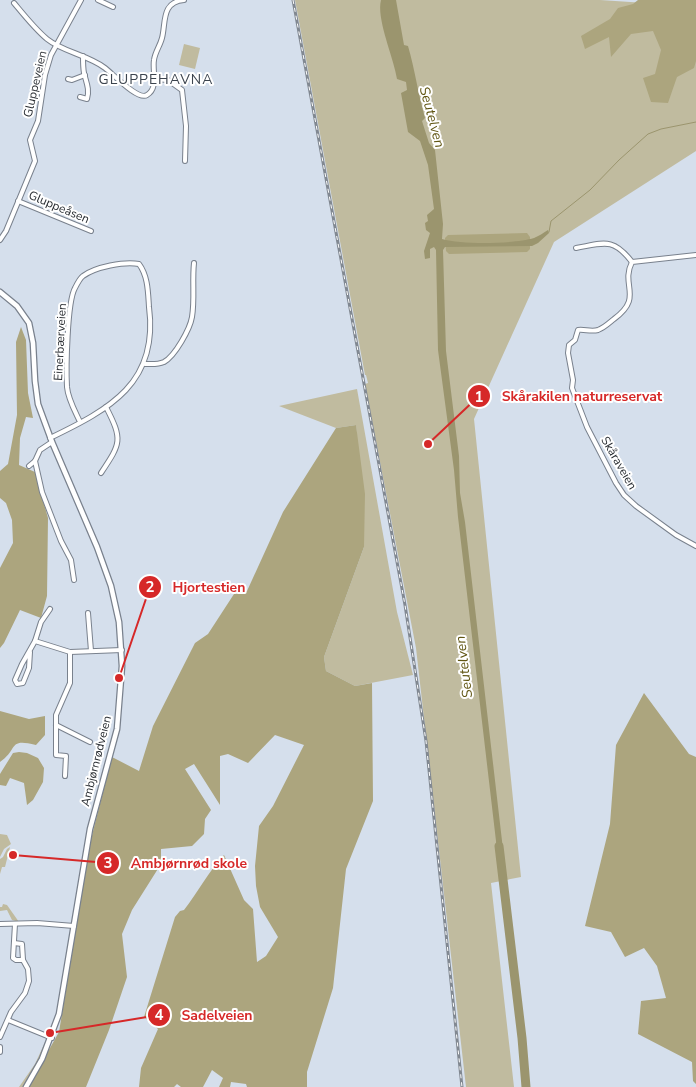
<svg xmlns="http://www.w3.org/2000/svg" width="696" height="1087" font-family="'Nunito Sans',sans-serif">
  <style>
    .green { fill: #c0bb9f }
    .forest { fill: #aca57e }
    .water { fill: #9b956e }
    .lines { fill: none; stroke-linecap: round; stroke-linejoin: round }
    .stream { stroke: #9b956e; stroke-width: 1 }
    .river { stroke: #9b956e; stroke-width: 9 }
    .minor-casing { stroke: #79818d; stroke-width: 6 }
    .tertiary-casing { stroke: #79818d; stroke-width: 7 }
    .minor { stroke: #fff; stroke-width: 4 }
    .tertiary { stroke: #fff; stroke-width: 4.5 }
    .rail-casing { stroke: #818891; stroke-width: 3 }
    .rail { stroke: #fff; stroke-width: 1; stroke-dasharray: 4; stroke-linecap: butt }
    .labels { text-anchor: middle; dominant-baseline: central; stroke-width: 4; stroke-linejoin: round; paint-order: stroke }
    .street-label { font-size: 12px; fill: #282c31; stroke: #fff }
    .neighbourhood-label { font-size: 14px; letter-spacing: 1px; fill: #3c444e; stroke: #fff }
    .water-label { font-size: 14px; font-style: italic; fill: #605512; stroke: #fff }
    .leader { fill: none; stroke: #d62828; stroke-width: 2 }
    .callout-dot { fill: #d62828; stroke: #fff; stroke-width: 2 }
    .mark-label { font-size: 15px; text-anchor: middle; font-weight: bold; fill: #fff }
    .callout-label { font-size: 14px; text-anchor: middle; font-weight: bold; fill: #d62828; stroke: #fff; stroke-width: 4; stroke-linejoin: round; paint-order: stroke }
  </style>
  <rect width="100%" height="100%" fill="#d5dfec"/>
  <!-- green -->
  <g class="green">
    <path d="M295,0H600L691,6L696,21V151L554,242L474,419L521,877L491,883L514,1087H466L416,648L365,384L368,383L366,375H365Z"/>
    <path d="M184,44L200,48L195,69L179,65Z"/>
    <path d="M357,389L397,612L413,675L355,686L326,671L324,657L364,547L356,425L336,428L279,406Z"/>
    <path d="M0,834L7,835L11,844L4,849L0,857Z"/>
    <path d="M10,847L5,867H2L0,874V859L3,857L7,849Z"/>
    <path d="M3,904L7,905L19,922L12,920L7,910L0,911V907H2Z"/>
    <path d="M47,1038L48,1039C41,1056 32,1072 23,1087H19L35,1064Z"/>
  </g>
  <!-- forest -->
  <g class="forest">
    <path d="M638,0H696V61L694,68L677,77L668,103L651,102L643,78L655,74L661,50L653,31L631,34L611,57L609,37L585,49L581,36L610,19L618,8L633,4Z"/>
    <path d="M527,233L530,237V249L527,252L449,254L446,251L445,238L448,235Z"/>
    <path d="M21,327L26,340L28,393L33,418L26,417L20,438L19,465L35,472L48,518L47,596L41,618L20,610L4,643L0,648V568L13,543L12,520L6,503L0,498V471L8,464L17,415L16,342Z"/>
    <path d="M356,425L365,494L364,547L324,657L326,671L355,686L372,683L373,801L346,869L333,988L307,1072V1087H247L246,1084L231,1082L230,1087H219L223,1078L212,1070L203,1087H181L177,1084L174,1087H139L141,1068L158,1029L144,1017L175,917L180,911L184,910C198,892 208,872 224,855L244,900L253,909L257,962L266,956L278,937L260,907L256,886L255,866L259,826L273,806L304,745L275,735L248,763L228,754L220,756V805L194,764L185,769L211,810L205,819L204,834L192,846L161,849V864L132,910L122,934L127,977L109,1030L86,1087H28L59,1032L89,847L112,757L139,771L153,726L195,643L208,634L234,594L247,591L283,512L336,428Z"/>
    <path d="M644,693L689,754L696,757V1084L693,1081L692,1062L638,1034L641,1001L666,998L657,966L644,948L625,957L611,932L585,926L610,824L616,745Z"/>
    <path d="M0,711L29,719L45,716V735L36,745C7,738 19,749 0,762Z"/>
    <path d="M19,752L27,753L38,758L44,768L43,782L33,800L27,805L24,783L10,778L6,786L0,785V774L13,753Z"/>
  </g>
  <!-- water -->
  <path class="water" d="M381,0H396L404,45L408,46C415,70 418,94 425,118L422,121L429,143L435,150L443,224L442,239C463,245 513,244 534,238C539,236 543,233 548,230L549,233L538,243L532,246L445,247L443,250L446,351L459,456L460,493L465,522L504,858H498L458,517L454,470L438,350L436,250L434,247L430,249V258L425,259L424,251L430,233L426,230L425,223L428,221L427,215L434,209L428,165L420,141L408,132L401,93L407,90L406,82L397,79C394,58 376,19 381,0Z"/>
  <g class="lines">
    <!-- stream -->
    <path class="stream" d="M549,232L551,221L590,190L619,160L648,134L661,129L696,122"/>
    <!-- river -->
    <path class="river" d="M499,846L522,1038L526,1087"/>
    <!-- minor casing -->
    <g class="minor-casing">
      <g id="minor">
        <path d="M98,0L113,7"/>
        <path d="M14,3C24,15 35,29 47,39C63,52 88,55 105,68C113,74 138,101 147,95C159,88 152,70 154,60C155,52 160,46 162,38C166,23 161,2 184,0"/>
        <path d="M68,79L72,80L85,75"/>
        <path d="M154,79L168,80L182,90L186,126L185,161"/>
        <path d="M80,97L87,99C90,89 86,82 84,73C83,68 83,61 83,56"/>
        <path d="M18,201L91,231"/>
        <path d="M0,240L6,231L35,161L30,140L38,121L45,75L51,55L81,0"/>
        <path d="M576,248C604,243 613,237 632,262"/>
        <path d="M696,255L632,262C620,286 644,297 614,319C609,323 604,328 598,330C591,332 584,329 578,330L575,340L569,345L568,353L573,380L572,388L587,427L616,483L624,495L636,506L676,535L696,546"/>
        <path d="M145,364C151,364 157,365 164,362C175,356 190,329 192,317C195,299 192,281 194,263"/>
        <path d="M50,438C110,409 159,383 149,307C148,292 148,276 139,264C125,261 95,267 83,276C80,278 77,284 75,288C67,302 66,369 67,387C68,399 75,411 80,422"/>
        <path d="M35,461L42,492L61,541L71,560L74,580"/>
        <path d="M29,466L35,461L40,450L52,442"/>
        <path d="M101,473C121,443 123,440 106,407"/>
        <path d="M88,613L91,651"/>
        <path d="M35,641L41,622L50,609"/>
        <path d="M30,652L29,668L23,683L17,684L15,680L22,664L35,641L70,652L122,650"/>
        <path d="M56,725L90,742"/>
        <path d="M65,776L66,756L56,755V715L70,683V652"/>
        <path d="M0,924L37,923L74,926"/>
        <path d="M15,924L13,958L16,960H23"/>
        <path d="M8,1020L52,1038"/>
        <path d="M0,1037L11,1012L25,993L29,981L28,969L23,960L22,944L14,943"/>
        <path d="M0,1047V1052"/>
      </g>
    </g>
    <!-- tertiary casing -->
    <g class="tertiary-casing">
      <path id="tertiary" d="M0,292L17,306L29,323L33,343L35,381L38,404L52,442L97,547L111,586L119,622L122,666L117,729L90,829L59,1014L42,1059L26,1087"/>
    </g>
    <!-- minor -->
    <use href="#minor" class="minor"/>
    <!-- tertiary -->
    <use href="#tertiary" class="tertiary"/>
    <!-- rail casing -->
    <g class="rail-casing">
      <path id="rail" d="M293,0L405,605L426,741L462,1087"/>
    </g>
    <!-- rail -->
    <use href="#rail" class="rail"/>
  </g>
  <g class="labels">
    <!-- street labels -->
    <g class="street-label">
      <text transform="translate(35 84) rotate(-77)">Gluppeveien</text>
      <text transform="translate(59 207) rotate(23)">Gluppeåsen</text>
      <text transform="translate(60 342) rotate(-87)">Einerbærveien</text>
      <text transform="translate(619 463) rotate(60)">Skåraveien</text>
      <text transform="translate(96 761) rotate(-76)">Ambjørnrødveien</text>
    </g>
    <!-- neighbourhood labels -->
    <g class="neighbourhood-label">
      <text x="156" y="79">GLUPPEHAVNA</text>
    </g>
    <!-- water labels -->
    <g class="water-label">
      <text transform="translate(432 117) rotate(75)">Seutelven</text>
      <text transform="translate(464 667) rotate(-97)">Seutelven</text>
    </g>
  </g>
  <!-- callouts -->
  <path class="leader" d="M428 444L479 396M119 678L150 587M13 855L108 863M50 1033L159 1015"/>
  <g class="callout-dot">
    <circle cx="428" cy="444" r="5"/>
    <circle cx="119" cy="678" r="5"/>
    <circle cx="13" cy="855" r="5"/>
    <circle cx="50" cy="1033" r="5"/>
    <circle cx="479" cy="396" r="12"/>
    <circle cx="150" cy="587" r="12"/>
    <circle cx="108" cy="863" r="12"/>
    <circle cx="159" cy="1015" r="12"/>
  </g>
  <g class="mark-label">
    <text x="479" y="402">1</text>
    <text x="150" y="592">2</text>
    <text x="108" y="868">3</text>
    <text x="159" y="1020">4</text>
  </g>
  <g class="callout-label">
    <text x="582" y="401">Skårakilen naturreservat</text>
    <text x="209" y="592">Hjortestien</text>
    <text x="189" y="868">Ambjørnrød skole</text>
    <text x="217" y="1020">Sadelveien</text>
  </g>
</svg>
